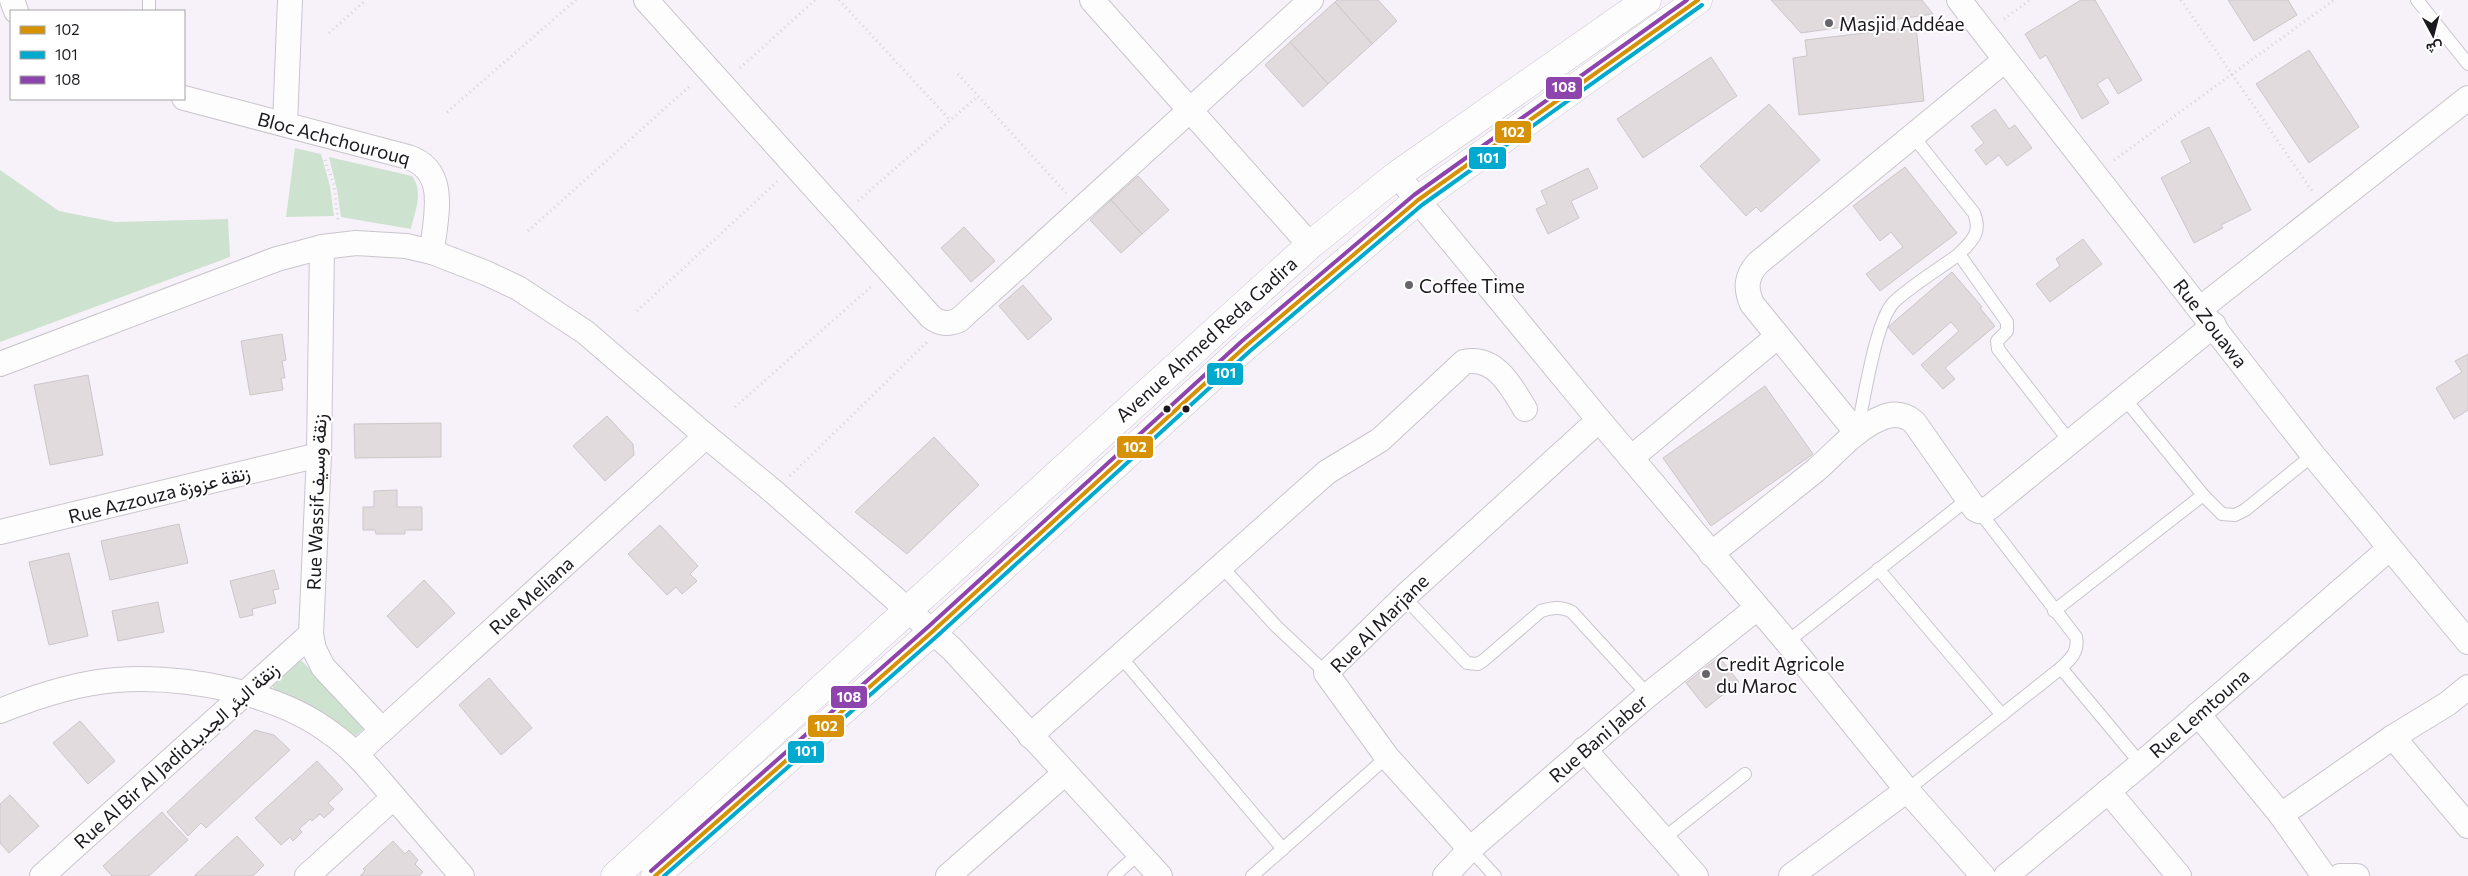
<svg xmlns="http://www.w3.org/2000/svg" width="2468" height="876" font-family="Commissioner,Vazirmatn,sans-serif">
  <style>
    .green { fill: #cee2d0 }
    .building { fill: #e1dbde; stroke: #cdc6c9 }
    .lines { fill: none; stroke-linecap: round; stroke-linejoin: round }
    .lane-casing { stroke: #c9c5cc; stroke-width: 14 }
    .street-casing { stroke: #c9c5cc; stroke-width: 26 }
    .secondary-casing { stroke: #c9c5cc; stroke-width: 29 }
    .path { stroke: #d4d3d5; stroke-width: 3; stroke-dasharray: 1 4; stroke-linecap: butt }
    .lane { stroke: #fefdfe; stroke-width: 12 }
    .street { stroke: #fefdfe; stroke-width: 24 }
    .secondary { stroke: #fefdfe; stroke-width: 28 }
    .bus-1-casing { stroke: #fff; stroke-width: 8 }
    .bus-2-casing { stroke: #fff; stroke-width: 8 }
    .bus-3-casing { stroke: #fff; stroke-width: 8 }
    .bus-1 { stroke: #d69104; stroke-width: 4 }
    .bus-2 { stroke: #00a9ce; stroke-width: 4 }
    .bus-3 { stroke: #8e44ad; stroke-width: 4 }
    .poi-dot { fill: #68646b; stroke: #fff; stroke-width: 2 }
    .bus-dot { fill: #1b181e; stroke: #fff; stroke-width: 2 }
    .labels { text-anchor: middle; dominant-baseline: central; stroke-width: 4; stroke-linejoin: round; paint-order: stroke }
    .poi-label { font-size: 19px; fill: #1b181e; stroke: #fff; text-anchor: start }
    .street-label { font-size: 19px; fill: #1b181e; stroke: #fff }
    .line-badge { stroke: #fff; stroke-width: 2 }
    .badge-label { font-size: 14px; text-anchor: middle; font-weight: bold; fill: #fff }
  </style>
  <rect width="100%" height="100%" fill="#f7f2fa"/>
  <!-- green -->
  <g class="green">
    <path d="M295,148L321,154L330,186L334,216L286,217Z"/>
    <path d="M329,157L412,176C424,192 415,211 411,229L341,217L337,190Z"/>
    <path d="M0,170L59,211L115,222L228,219L230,257L0,342Z"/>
    <path d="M300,659L365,728L350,741C330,710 305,704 274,689L271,684Z"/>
  </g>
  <!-- building -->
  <g class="building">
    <path d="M1337,0H1378L1397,21L1372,44L1335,2Z"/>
    <path d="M1771,0H1922L1933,14L1801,33Z"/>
    <path d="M2081,0H2095L2142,80L2118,94L2108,77L2097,84L2109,103L2082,119L2046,55L2040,59L2025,34Z"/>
    <path d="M2228,0H2288L2297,15L2254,41Z"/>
    <path d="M1335,2L1372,44L1328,84L1290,42Z"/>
    <path d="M1916,27L1924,101L1799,115L1793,58L1807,56L1805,40Z"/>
    <path d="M1290,42L1328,84L1303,107L1265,65Z"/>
    <path d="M2309,50L2359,127L2309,163L2256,84Z"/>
    <path d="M1711,57L1737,96L1643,158L1617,119Z"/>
    <path d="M1769,104L1820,160L1761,212L1756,207L1746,216L1700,166Z"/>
    <path d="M1995,109L2009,129L2015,125L2032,148L2007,166L1999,155L1986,165L1975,150L1984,143L1971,126Z"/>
    <path d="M2209,127L2251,210L2221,225L2223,228L2194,243L2161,178L2191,162L2181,141Z"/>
    <path d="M1905,167L1957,233L1880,291L1866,274L1903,247L1891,232L1880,241L1853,206Z"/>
    <path d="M1588,168L1598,188L1571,201L1579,218L1548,234L1536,209L1547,204L1541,191Z"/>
    <path d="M1138,176L1169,210L1142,234L1111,200Z"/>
    <path d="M1111,200L1142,234L1121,253L1090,220Z"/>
    <path d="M964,227L995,261L971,282L941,248Z"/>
    <path d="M2083,239L2102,264L2050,302L2036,284L2060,266L2056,259Z"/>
    <path d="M1952,272L1982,307L1980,308L1995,326L1945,368L1955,379L1943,389L1921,365L1959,331L1951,322L1913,355L1888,327Z"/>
    <path d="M1023,285L1052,319L1028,340L999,306Z"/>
    <path d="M282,334L286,360L282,361L285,378H281L283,390L250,395L241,341Z"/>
    <path d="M2468,354V410L2454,419L2436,388L2462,372L2455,361Z"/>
    <path d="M88,375L103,455L50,465L34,385Z"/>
    <path d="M1765,386L1813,454L1711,526L1663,458Z"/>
    <path d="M607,416L633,444L634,455L605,481L573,446Z"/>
    <path d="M441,423V457L355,458L354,424Z"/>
    <path d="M934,437L979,485L907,554L855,512Z"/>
    <path d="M397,490V507H422V530H405V534H376L375,530H363V507H374V491Z"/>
    <path d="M179,524L188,563L110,580L101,541Z"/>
    <path d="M660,525L698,566L690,574L697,581L682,594L676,587L667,595L628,554Z"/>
    <path d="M69,553L88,636L49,645L29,562Z"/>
    <path d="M274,570L279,589L273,590L276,603L252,609L253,615L240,618L230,581Z"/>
    <path d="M424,580L455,613L417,648L387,616Z"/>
    <path d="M158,602L164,632L118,641L112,611Z"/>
    <path d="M1719,657L1739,682L1706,708L1686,683Z"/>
    <path d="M489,678L532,728L501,755L459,705Z"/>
    <path d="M80,721L115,761L88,784L53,743Z"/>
    <path d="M255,730L274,735L290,750L206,828L201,823L188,836L167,812Z"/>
    <path d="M317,761L343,789L328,803L334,809L324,818L320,814L312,821L310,819L299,829L302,832L293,841L290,837L281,845L255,818Z"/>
    <path d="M10,795L39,826L9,853L0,843V804Z"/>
    <path d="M162,812L188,840L149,876H112L103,866Z"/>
    <path d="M237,836L264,865L253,876H194Z"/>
    <path d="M393,841L405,854L409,850L418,860L415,864L423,872L419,876H360L365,871L363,869Z"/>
  </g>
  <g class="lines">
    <!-- lane casing -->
    <g class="lane-casing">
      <g id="lane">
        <path d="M2417,0L2468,64"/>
        <path d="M149,11V0"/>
        <path d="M1913,136L1974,213C1982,233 1972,241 1959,254L2007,322V331L1997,341L1998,349L2070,442"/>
        <path d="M2125,399L2203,495L2222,514L2235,515L2245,510L2313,455"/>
        <path d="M1857,431C1864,402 1875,321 1894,302C1913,284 1938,270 1959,254"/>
        <path d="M1221,566L1277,627L1326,673"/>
        <path d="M1878,569L2002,715"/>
        <path d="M1404,597L1467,663L1478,664L1484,660L1541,611C1552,607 1562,606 1572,612L1648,695"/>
        <path d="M2054,611L2203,495"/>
        <path d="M1787,642L1968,499"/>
        <path d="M1120,656L1283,849"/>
        <path d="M2061,668L2141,764"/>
        <path d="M1907,790L2061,668C2071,659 2079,651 2076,637L1979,511"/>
        <path d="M1663,839L1745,774"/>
        <path d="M1470,849L1495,876"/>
        <path d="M1114,876L1139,853"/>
        <path d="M1252,876L1387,757"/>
      </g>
    </g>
    <!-- street casing -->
    <g class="street-casing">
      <g id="street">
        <path d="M12,0L16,11"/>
        <path d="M646,0L931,317C940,324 948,325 959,320L1311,0"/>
        <path d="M1092,0L1310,245"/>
        <path d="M1959,0L2313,455L2468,642"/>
        <path d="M184,98L408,157C450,171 435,218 432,252"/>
        <path d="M285,124L290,0"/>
        <path d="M1397,175L1599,420L1787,642L1907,790L1983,876"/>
        <path d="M322,247L319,455L311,634L314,649L323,667L382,730"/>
        <path d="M2201,308L2468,98"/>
        <path d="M0,364L277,259L322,247L356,243L406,246L432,252L486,273L518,288L585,332L706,436L774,492L952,649L1160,876"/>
        <path d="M1857,433L1752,304C1745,288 1746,276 1758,263L2005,60"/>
        <path d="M1631,458L1778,336"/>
        <path d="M0,532L319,455"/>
        <path d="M1711,554C1746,526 1781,498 1816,470C1836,453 1854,430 1879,419C1891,413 1903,413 1914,422L1975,509L1979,511L1989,508L2214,325"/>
        <path d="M0,711C37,696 76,683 116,680C184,675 278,692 332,734C356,751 374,774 393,796C416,823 439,849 462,876"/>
        <path d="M2198,714L2281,815L2324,876"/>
        <path d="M1030,736L1327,472L1380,440L1464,362C1495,355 1511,386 1525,409"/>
        <path d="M2393,737L2468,826"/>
        <path d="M1584,749L1696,876"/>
        <path d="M356,754L706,436"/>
        <path d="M2108,791L2179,876"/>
        <path d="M2281,815L2393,737L2447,704L2468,687"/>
        <path d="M1470,849L1387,757L1326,673L1404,597L1599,420"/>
        <path d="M42,876L311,634"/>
        <path d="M307,876L394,797"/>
        <path d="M948,876L1065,773"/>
        <path d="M1445,876L1470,849L1648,695L1757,608"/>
        <path d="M1791,876L1907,790"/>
        <path d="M2006,876L2141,764L2390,548"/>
        <path d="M2340,876H2357"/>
      </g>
    </g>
    <!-- secondary casing -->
    <g class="secondary-casing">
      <g id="secondary">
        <path d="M615,876L1310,245L1397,175L1647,0"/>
        <path d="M655,876L932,632L1246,346L1418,200L1698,0"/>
      </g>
    </g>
    <!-- path -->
    <g class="path">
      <path d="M839,0L950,120"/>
      <path d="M2181,0L2312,191"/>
      <path d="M2004,19L2030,0"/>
      <path d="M329,33L366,0"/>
      <path d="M740,68L815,0"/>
      <path d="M958,74L1066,193"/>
      <path d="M447,112L576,0"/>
      <path d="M325,160L334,185L338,222"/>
      <path d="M2114,160L2334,0"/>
      <path d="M858,201L978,96"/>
      <path d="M528,231L691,85"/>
      <path d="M637,311L778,181"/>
      <path d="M735,407L872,286"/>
      <path d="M790,476L927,342"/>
    </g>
    <!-- lane -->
    <use href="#lane" class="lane"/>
    <!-- street -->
    <use href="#street" class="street"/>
    <!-- secondary -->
    <use href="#secondary" class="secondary"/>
    <!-- bus-1 casing -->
    <g class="bus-1-casing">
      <path id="bus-1" d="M655,876L932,632L1246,346L1418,200L1698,0"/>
    </g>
    <!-- bus-2 casing -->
    <g class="bus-2-casing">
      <path id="bus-2" d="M664,876L936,637L1250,351L1422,205L1702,5"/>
    </g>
    <!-- bus-3 casing -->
    <g class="bus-3-casing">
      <path id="bus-3" d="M651,871L928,627L1242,341L1414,195L1687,0"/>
    </g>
    <!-- bus-1 -->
    <use href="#bus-1" class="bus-1"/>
    <!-- bus-2 -->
    <use href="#bus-2" class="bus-2"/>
    <!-- bus-3 -->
    <use href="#bus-3" class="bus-3"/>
  </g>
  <!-- markers -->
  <g class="poi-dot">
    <circle cx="1829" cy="23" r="5"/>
    <circle cx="1409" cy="285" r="5"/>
    <circle cx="1706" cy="674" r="5"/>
  </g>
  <g class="bus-dot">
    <circle cx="1167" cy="409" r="4.5"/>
    <circle cx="1186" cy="409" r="4.5"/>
  </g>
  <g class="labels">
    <!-- poi labels -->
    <g class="poi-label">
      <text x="1839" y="23">Masjid Addéae</text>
      <text x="1419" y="285">Coffee Time</text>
      <text x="1716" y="663">Credit Agricole<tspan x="1716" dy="22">du Maroc</tspan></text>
    </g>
    <!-- street labels -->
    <g class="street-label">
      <text transform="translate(334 138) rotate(15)">Bloc Achchourouq</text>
      <text transform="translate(2211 323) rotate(52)">Rue Zouawa</text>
      <text transform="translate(1206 339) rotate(-42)">Avenue Ahmed Reda Gadira</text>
      <text transform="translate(159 494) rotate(-14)">Rue Azzouza زنقة عزوزة</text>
      <text transform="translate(316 502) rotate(-88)">Rue Wassifزنقة وسيف</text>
      <text transform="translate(531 595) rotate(-42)">Rue Meliana</text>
      <text transform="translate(1379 623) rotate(-45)">Rue Al Marjane</text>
      <text transform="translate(2199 713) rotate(-41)">Rue Lemtouna</text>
      <text transform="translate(1598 738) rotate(-41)">Rue Bani Jaber</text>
      <text transform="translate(176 755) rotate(-42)">Rue Al Bir Al Jadidزنقة البئر الجديد</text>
    </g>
  </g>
  <g class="line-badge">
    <rect x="1545" y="76" width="38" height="24" rx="5" fill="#8e44ad"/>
    <rect x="1494" y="120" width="38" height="24" rx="5" fill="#d69104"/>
    <rect x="1468" y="146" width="39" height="24" rx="5" fill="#00a9ce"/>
    <rect x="1206" y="362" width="38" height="24" rx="5" fill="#00a9ce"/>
    <rect x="1116" y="435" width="38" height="24" rx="5" fill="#d69104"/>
    <rect x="830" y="685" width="38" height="24" rx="5" fill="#8e44ad"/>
    <rect x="807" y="714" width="38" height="24" rx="5" fill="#d69104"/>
    <rect x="787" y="740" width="38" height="24" rx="5" fill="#00a9ce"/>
  </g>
  <g class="badge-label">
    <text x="1564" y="92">108</text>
    <text x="1513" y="137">102</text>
    <text x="1488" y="163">101</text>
    <text x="1225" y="378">101</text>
    <text x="1135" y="452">102</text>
    <text x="849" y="702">108</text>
    <text x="826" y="731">102</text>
    <text x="806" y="756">101</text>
  </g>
  <!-- legend -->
  <rect x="10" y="10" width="175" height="90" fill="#ffffff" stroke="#a4a3a5"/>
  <rect x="20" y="26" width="25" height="8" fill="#d69104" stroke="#a4a3a5"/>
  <text x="55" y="35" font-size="15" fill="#1b181e">102</text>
  <rect x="20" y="51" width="25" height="8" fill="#00a9ce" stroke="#a4a3a5"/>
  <text x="55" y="60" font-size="15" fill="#1b181e">101</text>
  <rect x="20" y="76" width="25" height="8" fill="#8e44ad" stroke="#a4a3a5"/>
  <text x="55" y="85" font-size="15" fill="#1b181e">108</text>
  <!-- north arrow -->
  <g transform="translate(2433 35) rotate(173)" stroke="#ffffff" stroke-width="4" paint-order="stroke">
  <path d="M0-4L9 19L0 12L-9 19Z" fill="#1b181e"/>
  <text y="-8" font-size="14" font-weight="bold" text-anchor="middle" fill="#1b181e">ش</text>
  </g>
</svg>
